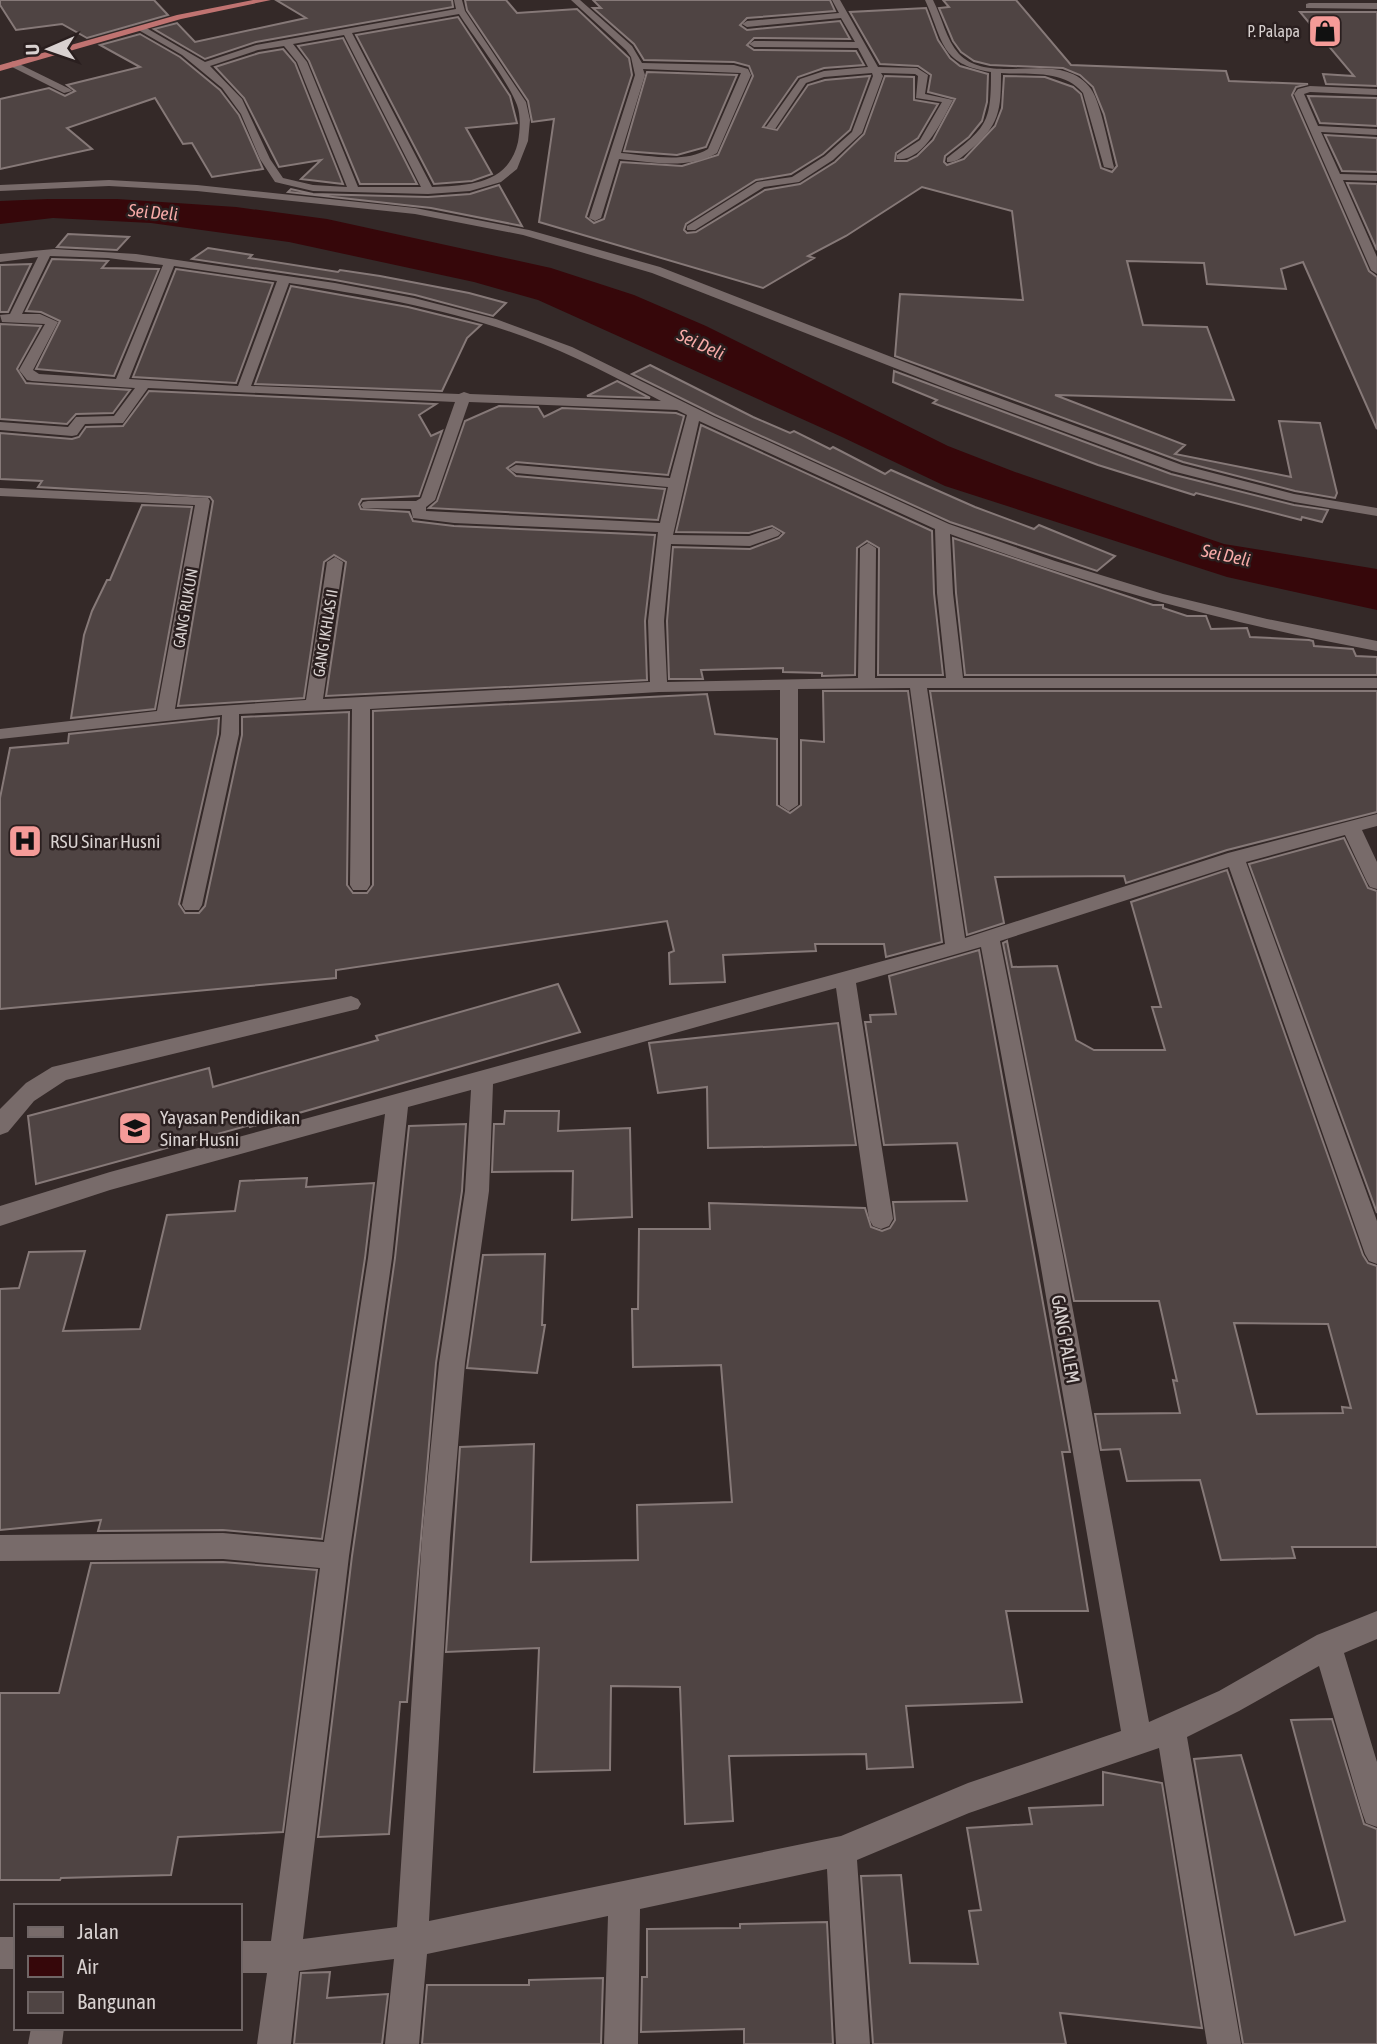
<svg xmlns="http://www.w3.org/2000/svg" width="1377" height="2044" font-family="'Asap Condensed',sans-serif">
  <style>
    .water { fill: #36070a }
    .building { fill: #4f4443; stroke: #867978; stroke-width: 2; fill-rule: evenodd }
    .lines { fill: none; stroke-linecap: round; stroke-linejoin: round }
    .minor { fill: #786b6a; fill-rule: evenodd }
    .highway { fill: #c07371; fill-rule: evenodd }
    .labels { text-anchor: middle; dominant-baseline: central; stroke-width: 5; stroke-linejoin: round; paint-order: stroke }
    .far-poi-label { font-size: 16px; fill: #d8d1d0; stroke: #2a1f1f; text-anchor: end }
    .far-street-label { font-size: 16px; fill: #d8d1d0; stroke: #2a1f1f }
    .far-water-label { font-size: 18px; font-style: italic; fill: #f8aba8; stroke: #2a1f1f }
    .poi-label { font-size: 19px; fill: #d8d1d0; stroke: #2a1f1f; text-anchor: start }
    .street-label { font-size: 19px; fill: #d8d1d0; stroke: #2a1f1f }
  </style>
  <rect width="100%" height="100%" fill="#342928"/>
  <!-- water -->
  <path class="water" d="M48,199H117L236,207L327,219L551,268L634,295L706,326L948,446L1015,472L1224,544L1377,569V610L1227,577L945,486L842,437L538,300L474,282L289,242L151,223L53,218L0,224V201Z"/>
  <!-- building -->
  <g class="building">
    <path d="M0,0H154L168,15L87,38L62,24L16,30L0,5Z"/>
    <path d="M276,0H452L453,7L256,42L205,59L154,29L177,23L195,42L306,18Z"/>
    <path d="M465,0H506L517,13L577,9L629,58L632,75L586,217L594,223L604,219L621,162L682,166L718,155L753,76L749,66L734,62L644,60L634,44L593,8H601L593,0H830L835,11L747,18L740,25L747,30L840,21L850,39L754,38L747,45L754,50L856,51L864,65L824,68L798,77L763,127L777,130L808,85L825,80L870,76L850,130L823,154L791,174L756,180L686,224L684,230L687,233L696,232L765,190L800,184L835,162L864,134L885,76L914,77V100L938,104L918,138L896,153L895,161H907L917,156L933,140L955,99L928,92L931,75L918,66L880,64L850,12L926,8L938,40L950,58L960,66L988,74L987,102L982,121L969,137L945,156L944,162L947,165L964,159L995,126L1002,108L1004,76L1045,77L1073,87L1081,94L1101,168L1112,172L1117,166L1104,114L1093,87L1080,75L1063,68L990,65L974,61L961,52L953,41L939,8L949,7L943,0H1016L1071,65L1226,71L1229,81L1308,84L1296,87L1292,95L1369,271L1377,277V429L1303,262L1281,269L1286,289L1207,284L1204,263L1127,261L1143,325L1207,327L1234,400L1055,395L1185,445L1175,454L1291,477L1279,421L1320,423L1337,493L1335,498L1295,491L1183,462L895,356L900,294L1023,300L1012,211L922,187L846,236L808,256L814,258L763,288L539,222L554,119L532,122L528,101L467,10Z"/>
    <path d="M1300,12H1377V86L1326,84L1323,74L1354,76Z"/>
    <path d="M458,17L510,96L517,123L466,128L492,174L472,181L434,184L356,35Z"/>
    <path d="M140,34L180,57L220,90L239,115L263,169L212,177L192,143L183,144L155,98L67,128L92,149L0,169V99L49,88L65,96L75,91L67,85L140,67L100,45Z"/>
    <path d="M343,38L417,184H360L309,61L298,46Z"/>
    <path d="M283,49L295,63L343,184L301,179L321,160L279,167L244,98L215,67L259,53Z"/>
    <path d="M647,72L737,75L706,147L677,155L624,151Z"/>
    <path d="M1308,96L1377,98V126L1320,123Z"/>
    <path d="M1325,135L1377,138V172L1342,171Z"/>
    <path d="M1347,183L1377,184V250Z"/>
    <path d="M499,185L522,226L431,208L288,192L291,189L313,194L428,197L470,194Z"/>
    <path d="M68,234L129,237L117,250L57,247Z"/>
    <path d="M208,248L252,255L249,258L338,272L340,270L380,276L469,293L506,303L493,316L415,295L335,280L192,259Z"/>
    <path d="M52,259L108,261L102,268L159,269L114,376L36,369L60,321L41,312L26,311Z"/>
    <path d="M31,264L8,312H0V265Z"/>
    <path d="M176,269L273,283L236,383L133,377Z"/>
    <path d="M291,286L408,307L481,325L467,338L442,391L255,384Z"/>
    <path d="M0,324L41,326L17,369L26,383L130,390L113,413L76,414L67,424L0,419Z"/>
    <path d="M650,365L753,417L790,433L794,431L830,449L833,447L885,474L891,470L975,507L1034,529L1039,525L1115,556L1097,571L950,522L715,415L632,374Z"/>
    <path d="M894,371L1171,474L1294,505L1328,510L1322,522L1302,517L1301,520L1196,493L1194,495L1098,465L933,403L937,400L893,382Z"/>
    <path d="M617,381L627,386L650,398L587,396Z"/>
    <path d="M149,391L436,404L419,415L431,436L442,431L419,496L362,499L359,504L361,509L409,512L413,521L454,526L655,535L645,621L647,680L326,696L346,562L334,555L324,562L304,698L178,706L213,501L210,497L38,487L42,481L0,479V433L72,439L79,437L86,427L123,426Z"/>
    <path d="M499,406L538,407L544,417L562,408L676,413L684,416L668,475L516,462L507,468L516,476L665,489L658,520L429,508L437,501L465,421Z"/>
    <path d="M701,425L932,531L934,593L943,675H878L879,548L867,541L857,548L855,675L822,676V673L783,672V668L701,670L703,679H669L667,621L673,547L750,549L779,538L784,533L772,526L749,533L676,532Z"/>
    <path d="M142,505L192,507L155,709L71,718L84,635L92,611L107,580H110Z"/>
    <path d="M953,538L1153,605H1163V608L1187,616H1206L1211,629L1247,628L1250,637L1309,640L1313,641L1314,646L1353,649L1356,656L1377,657V675H965L956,593Z"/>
    <path d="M823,691H908L942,942L886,957L884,944H815L816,951L723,955L725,982L670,984L669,953L674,951L667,921L336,970V978L0,1009V798L10,748L68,743L69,734L219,718L218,734L179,904L185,913H199L205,906L242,735V717L349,712L347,885L353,893H367L373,885V711L707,694L715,734L777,739V805L790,813L801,805V740L824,742Z"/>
    <path d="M930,691H1377V812L1227,850L1126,883L1124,876L995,877L1004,923L967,935Z"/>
    <path d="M1344,838L1368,888L1377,891V1213L1249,864Z"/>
    <path d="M1227,870L1363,1255L1368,1263L1377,1266V1547H1292L1295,1558L1221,1560L1200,1480L1127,1481L1120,1449L1101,1450L1095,1414L1180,1413L1173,1380L1177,1381L1159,1301H1074L1003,943L1007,941L1012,967L1057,966L1076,1040L1094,1050H1165L1152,1007H1161L1131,902ZM1234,1323L1328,1324L1351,1408L1342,1407L1343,1413L1257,1414Z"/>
    <path d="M979,950L1070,1452H1062L1088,1611H1006L1022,1702L906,1706L913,1767L867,1769L866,1754L729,1756L733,1821L685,1824L680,1687L611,1686L610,1770L534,1772L539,1648L446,1652L460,1447L534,1444L531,1562L638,1560L637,1505L732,1502L721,1365L633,1367L632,1309H638L639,1229H710L709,1203L865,1208L871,1227L882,1231L890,1228L895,1220L893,1202L967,1201L957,1143L884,1145L865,1022H871L870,1015L896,1014L889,976Z"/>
    <path d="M558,984L580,1032L250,1127V1125L36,1184L28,1116L209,1068L213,1087L378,1040L376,1036Z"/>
    <path d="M838,1023L856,1145L708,1148L707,1087L658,1093L649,1043Z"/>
    <path d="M505,1111H559L558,1131L630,1128L632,1217L572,1220L573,1171L492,1172L494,1124H504Z"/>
    <path d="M466,1124L462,1191L436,1363L407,1702H400L389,1834L318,1837L352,1556L395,1258L409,1126Z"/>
    <path d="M307,1178L306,1187L374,1183L365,1258L322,1539L223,1530L98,1531L101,1520L0,1530V1289L19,1288L29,1252L85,1251L63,1331L140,1329L167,1215L235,1211L240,1181Z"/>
    <path d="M545,1254L542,1325H545L537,1373L467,1368L483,1255Z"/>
    <path d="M223,1562L317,1570L283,1832L178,1837L171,1875L61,1878L60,1880H0V1693H59L91,1563Z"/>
    <path d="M1332,1719L1364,1824L1377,1829V2044H1243L1194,1759L1241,1755L1295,1935L1345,1921L1291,1720Z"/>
    <path d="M1103,1772L1162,1783L1202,2028L1060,2013L1066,2044H873L861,1876L901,1875L910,1963L978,1964L969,1911L981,1910L967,1828L1032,1824L1029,1808L1103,1805Z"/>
    <path d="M827,1922L833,2044H744V2029L641,2032L642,1977H647V1929L740,1928V1924Z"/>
    <path d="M330,1972L327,1998L388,1994L382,2044H294L301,1973Z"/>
    <path d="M603,1978L601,2044H422L427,1985H529V1980Z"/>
  </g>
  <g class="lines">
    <!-- minor -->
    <g class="minor">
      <path d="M454,0H462L465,11L526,102L530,120L528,141L517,169L501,182L470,191L428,194L313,191L275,182L260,159L241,114L222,88L182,55L135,28L143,26L205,62L256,45L456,9ZM459,14C475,39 507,79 517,105C521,116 520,130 518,142C508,185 468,185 432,187L352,33ZM344,35L421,187H358L307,62L293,44ZM284,46L297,62L347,187L313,185L283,178L270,159L242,99L210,66L258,50Z"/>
      <path d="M571,0H580L632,46L642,63L734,65L748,69L751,75L717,153C689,170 650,162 619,159L601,218L595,221L589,218L635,75L631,57L626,50ZM643,69L741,73L708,149C684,164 647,155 621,153L645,75Z"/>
      <path d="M832,0H840L878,67L917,68L928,75L925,94L953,100C942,120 924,162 897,159V155L920,140L942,102L916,98L918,76L915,74L881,73L883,76L862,133L833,160L799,182L764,187L695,230H687V226L757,182L792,177L825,156L852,132L873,76L872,73L824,77L806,83L775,129L766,127L800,79L824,71L868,67L858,48L754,47L749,44L754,41L855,42L841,18L747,27L742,24L747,21L839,13Z"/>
      <path d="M925,0H933C942,17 946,40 959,54C992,88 1061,47 1091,89C1101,103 1109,148 1114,167L1113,169L1104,167L1083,93C1063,69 1029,75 1001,73C1001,110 1000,125 970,150C963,156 957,163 947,162V158C987,127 991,123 991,72C939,64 944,41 925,0Z"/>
      <path d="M1309,3H1377V9L1306,8V4Z"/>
      <path d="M13,61L70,89L72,91L64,93L10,66L8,64Z"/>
      <path d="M1310,86L1377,89V95L1310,92L1304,94L1318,126L1377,129V135L1321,132L1340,174L1377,175V181L1343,180L1377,257V274L1371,270L1294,94L1298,89Z"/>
      <path d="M109,180L197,185L415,208L529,230L660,267L961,384L1182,465L1294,494L1377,508V516L1294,502L1172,471L951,390L652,273L523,235L415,214L197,191L109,186L0,191V185Z"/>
      <path d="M54,249L136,254L335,283L414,298L496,319L572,347L714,417L949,524L1055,561L1163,594L1267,619L1377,641V651C1231,624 1089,586 950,534L953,593L963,678H1377V688H927L965,938L1228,853L1377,814V826L1362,830L1377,862V889L1370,887L1367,882L1345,835L1246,862L1377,1221V1264L1369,1261L1365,1254L1229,867L1000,941L1063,1256L1149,1722L1219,1691L1317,1635L1377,1611V1639L1344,1653L1377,1762V1827L1366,1823L1362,1812L1319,1666L1239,1711L1187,1737L1241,2044H1207L1159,1748L969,1813L857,1860L870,2044H836L827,1869L640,1909L638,2044H604L608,1916L427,1954L419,2044H385L394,1959L299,1971L291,2044H257L267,1973H240V1941H271L320,1568L223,1559L0,1561V1535L223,1533L324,1542L368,1258L385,1114L110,1190L0,1226V1206L110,1172L945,944L910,688L798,689V805L789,811L780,805V690L659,692L370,709V885L367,890H353L350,885L352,709L239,714V734L202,905L199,910H185L182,905L221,734L222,715L0,739V729L157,711L195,505L0,496V488L208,498L210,501L175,709L306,700L327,562L335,557L343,562L323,699L650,682L648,621L658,532L454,523L413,518L411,509L363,508L361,505L363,502L368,501H416L421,498L455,402L148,388L123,423L85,424L77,435L72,436L0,430V422L68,427L76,417L114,416L135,388L32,381L27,380L19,370L45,324L2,322L0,315L10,314L38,257L0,262V254ZM50,256L108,258L163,265L116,379L39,374L33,370L58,322L40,314H22ZM174,266L277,281L238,386L129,379ZM289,283C368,295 449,309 525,337C572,354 617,378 661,401L470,394L464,392L459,394L251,386ZM469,402L677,410L687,415L670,478L516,465L509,469L516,473L668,487L660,523L426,511V507L435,500ZM699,421L935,529L937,593L946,678H875L876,548L868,543L860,548L858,678L667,682L664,621L671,544L750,546L778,536L781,533L773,528L749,536L673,535ZM981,947L1039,1256L1121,1731L968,1783L841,1836L429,1921L450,1538L465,1363L489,1191L493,1084L836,988L869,1219L873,1226L881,1229L889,1226L893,1219L856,983ZM471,1090L465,1191L439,1363L422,1538L397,1927L303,1939L349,1556L392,1258L408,1107Z"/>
      <path d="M351,996L358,999L361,1004L358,1009L66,1080L34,1101L8,1132L0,1135V1109L26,1083L52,1067Z"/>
      <rect x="0" y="1937" width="16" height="32"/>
      <path d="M31,2028H64L62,2044H28Z"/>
    </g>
    <!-- highway -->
    <path class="highway" d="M253,0H271L181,19L0,71V65L177,15Z"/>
  </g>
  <!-- icons -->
  <defs>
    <g id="shop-square" transform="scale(1.75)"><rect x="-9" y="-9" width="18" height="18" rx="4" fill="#f59b98" stroke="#2a1f1f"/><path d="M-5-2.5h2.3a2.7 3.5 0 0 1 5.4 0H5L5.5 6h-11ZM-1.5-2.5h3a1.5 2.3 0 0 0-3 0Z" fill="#111"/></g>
    <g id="hospital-square" transform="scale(1.75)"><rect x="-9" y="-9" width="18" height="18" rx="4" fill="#f59b98" stroke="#2a1f1f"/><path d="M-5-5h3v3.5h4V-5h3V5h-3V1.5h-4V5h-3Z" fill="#111"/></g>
    <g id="school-square" transform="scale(1.75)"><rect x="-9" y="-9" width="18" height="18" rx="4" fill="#f59b98" stroke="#2a1f1f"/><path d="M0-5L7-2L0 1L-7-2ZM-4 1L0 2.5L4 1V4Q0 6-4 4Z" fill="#111"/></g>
  </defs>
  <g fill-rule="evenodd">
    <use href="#shop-square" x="1325" y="31"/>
    <use href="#hospital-square" x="25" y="841"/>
    <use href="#school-square" x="135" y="1128"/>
  </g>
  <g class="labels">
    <!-- far-poi labels -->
    <g class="far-poi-label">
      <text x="1300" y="31">P. Palapa</text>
    </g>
    <!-- far-street labels -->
    <g class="far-street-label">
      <text transform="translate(185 608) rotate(-80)">GANG RUKUN</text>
      <text transform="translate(325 633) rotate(-81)">GANG IKHLAS II</text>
    </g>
    <!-- far-water labels -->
    <g class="far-water-label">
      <text transform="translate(153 212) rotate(5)">Sei Deli</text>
      <text transform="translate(701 344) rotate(25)">Sei Deli</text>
      <text transform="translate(1226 555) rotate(12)">Sei Deli</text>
    </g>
    <!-- poi labels -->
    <g class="poi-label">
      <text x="50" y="841">RSU Sinar Husni</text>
      <text x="160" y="1117">Yayasan Pendidikan<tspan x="160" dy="22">Sinar Husni</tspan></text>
    </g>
    <!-- street labels -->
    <g class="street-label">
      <text transform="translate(1066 1339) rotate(80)">GANG PALEM</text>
    </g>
  </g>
  <!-- legend -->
  <rect x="14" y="1904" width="228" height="126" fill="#2a1f1f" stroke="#706666" stroke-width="2"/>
  <rect x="28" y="1927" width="35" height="10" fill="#786b6a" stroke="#706666" stroke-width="2"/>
  <text x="77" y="1939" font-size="21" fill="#d8d1d0">Jalan</text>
  <rect x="28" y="1956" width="35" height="21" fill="#36070a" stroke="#706666" stroke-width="2"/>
  <text x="77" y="1974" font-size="21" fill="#d8d1d0">Air</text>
  <rect x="28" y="1992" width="35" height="21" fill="#4f4443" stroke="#706666" stroke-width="2"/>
  <text x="77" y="2009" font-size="21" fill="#d8d1d0">Bangunan</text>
  <!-- north arrow -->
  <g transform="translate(49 49) rotate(268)" stroke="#2a1f1f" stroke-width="5" paint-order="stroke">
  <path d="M0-5L12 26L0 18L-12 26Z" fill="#d8d1d0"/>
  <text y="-10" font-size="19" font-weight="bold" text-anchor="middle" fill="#d8d1d0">U</text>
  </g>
</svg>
